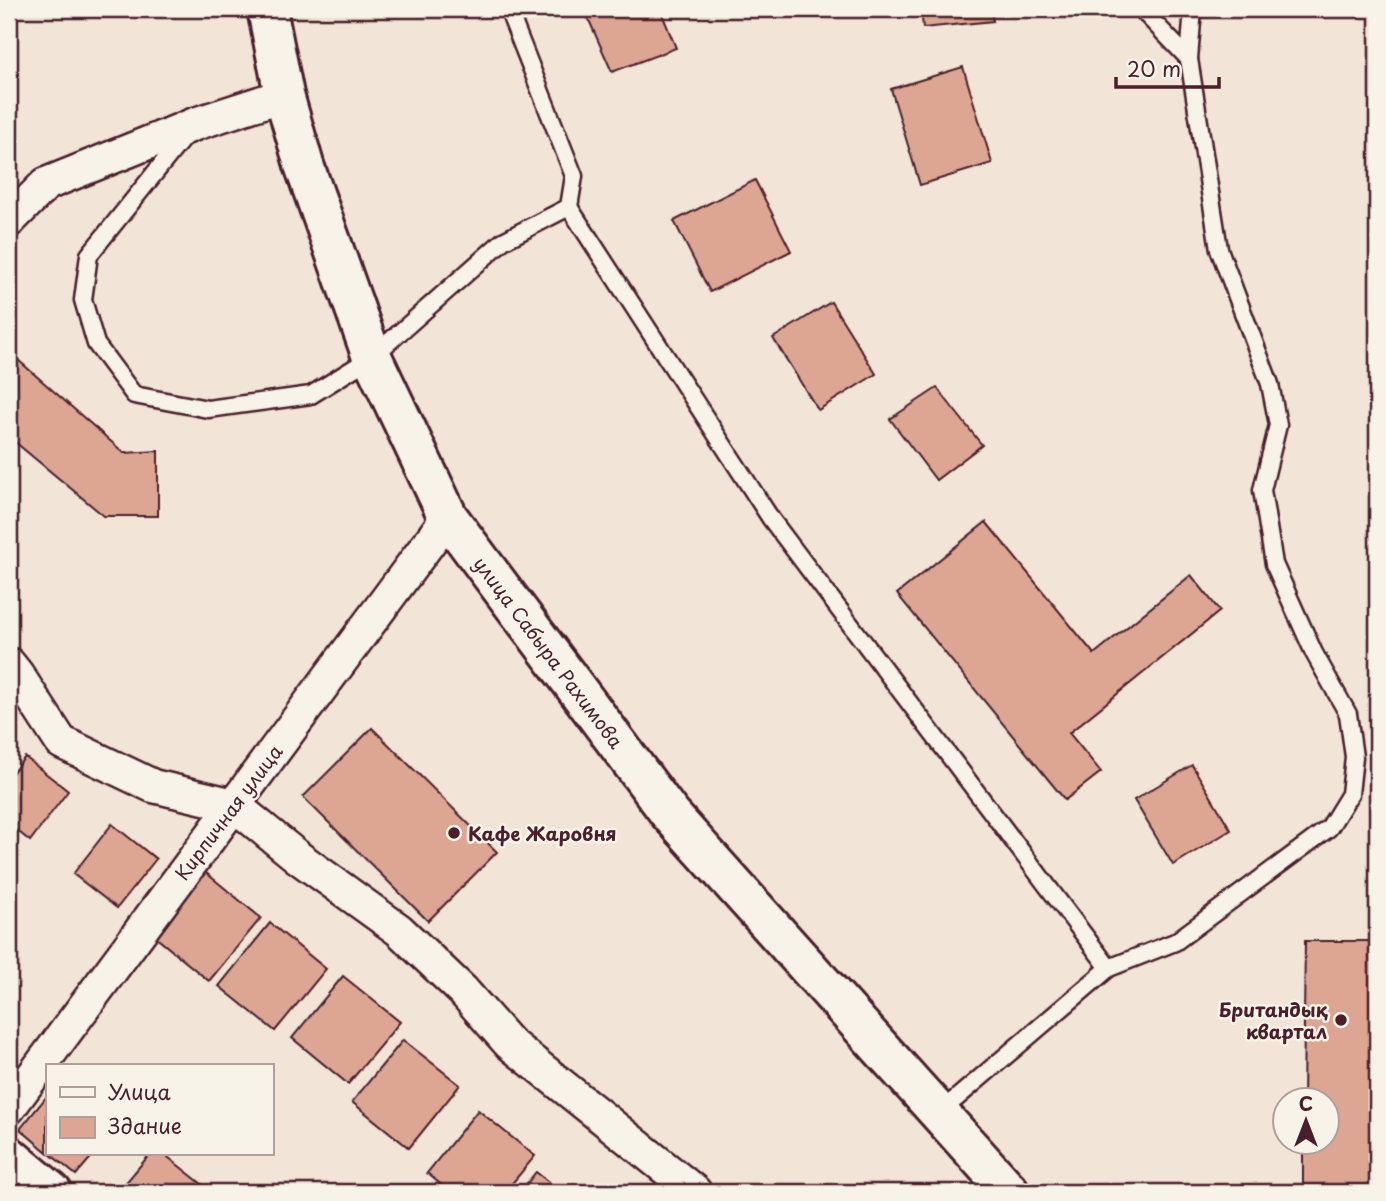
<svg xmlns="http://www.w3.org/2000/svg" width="1386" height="1201" font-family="'Playpen Sans',sans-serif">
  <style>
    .building { fill: #dca693; stroke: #4a1f2b; stroke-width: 2 }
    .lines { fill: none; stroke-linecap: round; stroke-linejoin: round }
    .service-casing { stroke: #4a1f2b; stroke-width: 21 }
    .minor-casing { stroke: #4a1f2b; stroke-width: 37 }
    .tertiary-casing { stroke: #4a1f2b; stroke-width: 44 }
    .secondary-casing { stroke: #4a1f2b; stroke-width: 44 }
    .service { stroke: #f7f3e8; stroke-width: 16 }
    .minor { stroke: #f7f3e8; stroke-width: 32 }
    .tertiary { stroke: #f7f3e8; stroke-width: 38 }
    .secondary { stroke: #f7f3e8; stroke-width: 38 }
    .poi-dot { fill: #4a1f2b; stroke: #f7f3e8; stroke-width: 2.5 }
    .labels { text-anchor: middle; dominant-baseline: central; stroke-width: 5; stroke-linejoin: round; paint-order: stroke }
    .street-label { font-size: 19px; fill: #4a1f2b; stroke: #f7f3e8 }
    .poi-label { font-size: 19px; font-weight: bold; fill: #4a1f2b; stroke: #f7f3e8; text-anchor: start }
  </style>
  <rect width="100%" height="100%" fill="#f2e4d7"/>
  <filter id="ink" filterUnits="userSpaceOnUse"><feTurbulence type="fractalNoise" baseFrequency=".0143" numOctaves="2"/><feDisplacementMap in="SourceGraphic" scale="14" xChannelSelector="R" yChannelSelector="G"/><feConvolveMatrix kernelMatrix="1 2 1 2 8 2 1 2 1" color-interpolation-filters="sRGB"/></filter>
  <g filter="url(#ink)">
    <!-- building -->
    <g class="building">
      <path d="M584,9H660L676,48L612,72Z"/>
      <path d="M921,9H991L993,21L923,28Z"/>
      <path d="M963,67L992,163L920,185L891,89Z"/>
      <path d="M755,180L791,251L710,292L674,221Z"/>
      <path d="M831,302L876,374L818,410L773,338Z"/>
      <path d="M9,352L124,453L158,451V516H104L9,437Z"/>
      <path d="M937,388L982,445L936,480L890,419Z"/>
      <path d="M986,522L1094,654L1191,575L1220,611L1069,733L1101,772L1065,800L897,594Z"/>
      <path d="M372,728L497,852L428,921L303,797Z"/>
      <path d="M25,757L68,791L30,841L9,824V777Z"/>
      <path d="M1192,765L1231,830L1173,865L1134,800Z"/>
      <path d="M112,824L156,859L117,908L73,874Z"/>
      <path d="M205,872L261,918L209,981L153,935Z"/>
      <path d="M270,923L326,969L275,1031L219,986Z"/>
      <path d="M1305,941H1377V1192H1311L1303,1183V1142H1326V1100H1303Z"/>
      <path d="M343,976L400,1022L348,1084L292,1038Z"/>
      <path d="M403,1040L460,1085L409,1148L352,1102Z"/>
      <path d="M47,1096V1152L20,1129Z"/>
      <path d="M478,1110L535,1156L505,1192H450L427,1173Z"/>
      <path d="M50,1154H94L76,1175Z"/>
      <path d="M150,1154H164L212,1192H118Z"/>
      <path d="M536,1172L561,1192H520Z"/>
    </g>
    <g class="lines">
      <!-- service casing -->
      <g class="service-casing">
        <g id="service">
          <path d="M508,9L574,176L569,207"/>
          <path d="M1141,9L1189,59"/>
          <path d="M187,133L89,255L83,300L96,344L134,395L208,409L311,395L372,357L503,241L569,207L771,519L1109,968L939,1113"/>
          <path d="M1109,968L1175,942L1329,828L1350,794L1354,757L1348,714L1314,653L1274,564L1262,490L1278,425L1270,384L1219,249L1189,59L1193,9"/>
        </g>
      </g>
      <!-- minor casing -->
      <g class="minor-casing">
        <g id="minor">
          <path d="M9,221L46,184L195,124L284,95"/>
          <path d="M9,664L17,674L61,742L153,786L234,805L299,858L399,930L463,991L509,1043L695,1192"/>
          <path d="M9,1108L448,517"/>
        </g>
      </g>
      <!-- tertiary casing -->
      <g class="tertiary-casing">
        <path id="tertiary" d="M9,1156L52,1192"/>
      </g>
      <!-- secondary casing -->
      <g class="secondary-casing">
        <path id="secondary" d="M267,9L284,95L304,165L372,357L448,517L670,814L1010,1192"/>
      </g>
      <!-- service -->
      <use href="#service" class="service"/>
      <!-- minor -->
      <use href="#minor" class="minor"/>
      <!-- tertiary -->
      <use href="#tertiary" class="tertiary"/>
      <!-- secondary -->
      <use href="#secondary" class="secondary"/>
    </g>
  </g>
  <!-- markers -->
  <g class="poi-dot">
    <circle cx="454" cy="833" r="7"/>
    <circle cx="1341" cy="1020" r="7"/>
  </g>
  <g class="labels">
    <!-- street labels -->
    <g class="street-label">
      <text transform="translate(549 652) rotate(53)">улица Сабыра Рахимова</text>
      <text transform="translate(228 812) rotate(-53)">Кирпичная улица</text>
    </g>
    <!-- poi labels -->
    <g class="poi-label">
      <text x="468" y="833">Кафе Жаровня</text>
      <text x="1327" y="1009" text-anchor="end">Британдық<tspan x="1327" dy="22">квартал</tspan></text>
    </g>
  </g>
  <!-- margin -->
  <rect width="1386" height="1201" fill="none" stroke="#f7f3e8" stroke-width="35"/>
  <rect x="18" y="18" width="1351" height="1166" fill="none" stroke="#4a1f2b" stroke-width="2.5" filter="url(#ink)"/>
  <!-- legend -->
  <rect x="46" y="1064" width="228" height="91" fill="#f7f3e8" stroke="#b29e9c" stroke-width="2"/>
  <rect x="60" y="1087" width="35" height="10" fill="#f7f3e8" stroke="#b29e9c" stroke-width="2"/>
  <text x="108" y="1100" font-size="21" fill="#4a1f2b">Улица</text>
  <rect x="60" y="1117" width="35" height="21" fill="#dca693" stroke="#b29e9c" stroke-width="2"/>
  <text x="108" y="1134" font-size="21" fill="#4a1f2b">Здание</text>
  <!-- north arrow -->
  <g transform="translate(1306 1121)"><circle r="33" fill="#f7f3e8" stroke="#b29e9c" stroke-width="2"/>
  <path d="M0-5L12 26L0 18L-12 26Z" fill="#4a1f2b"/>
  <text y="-10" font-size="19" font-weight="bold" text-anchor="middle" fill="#4a1f2b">С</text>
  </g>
  <!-- scale -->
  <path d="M1116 77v10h103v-10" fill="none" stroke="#4a1f2b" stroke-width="3.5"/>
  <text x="1127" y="77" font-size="21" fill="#4a1f2b" stroke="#f7f3e8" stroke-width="5" paint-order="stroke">20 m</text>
</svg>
